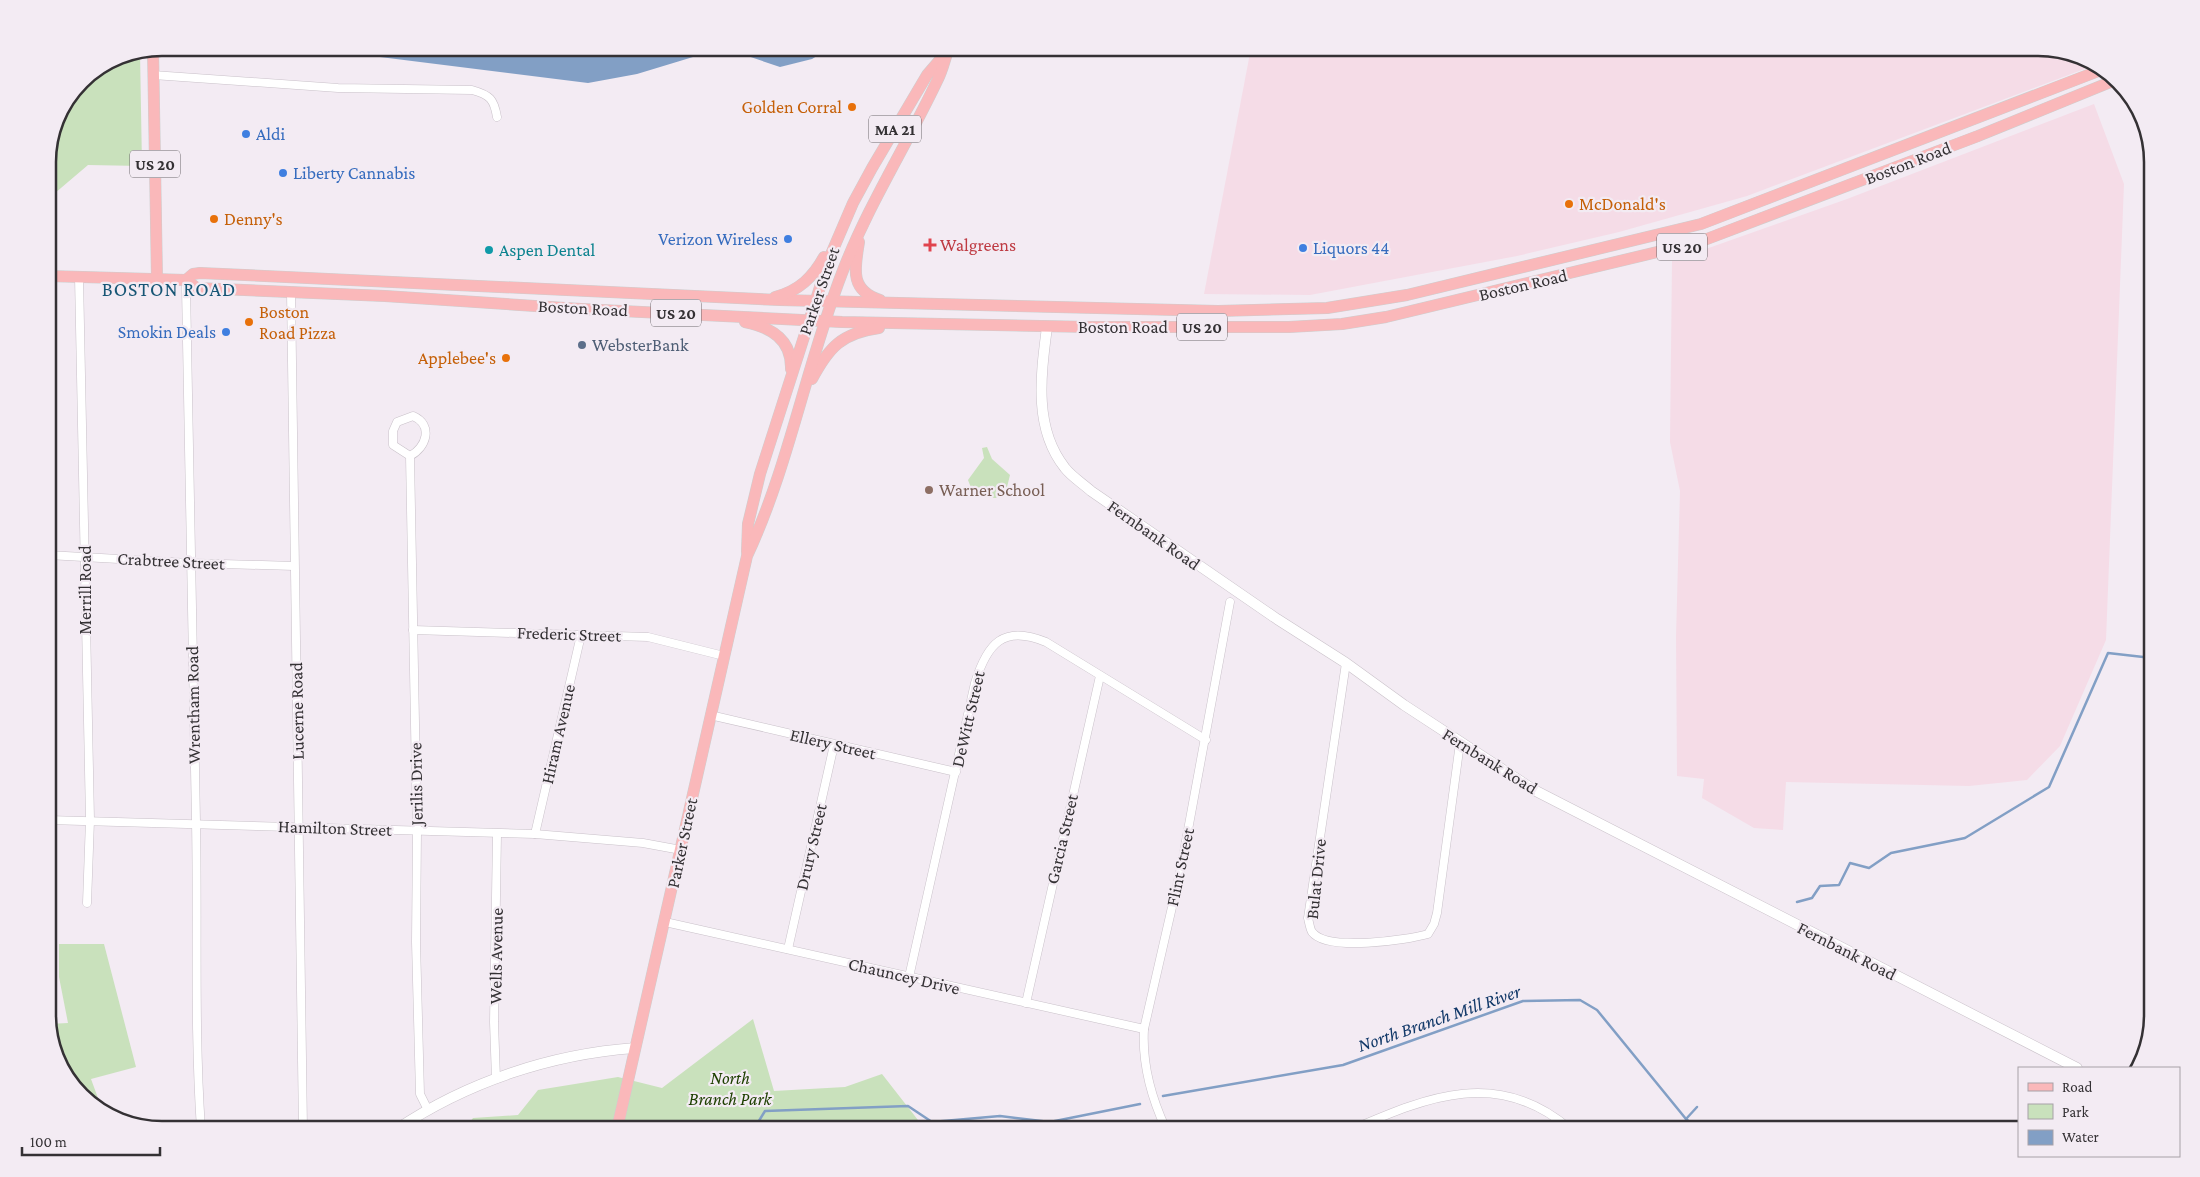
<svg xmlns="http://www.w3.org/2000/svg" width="2200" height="1177" font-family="'Crimson Pro',serif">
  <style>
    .commercial { fill: #f5dce7 }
    .green { fill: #c9e1bc }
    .water { fill: #829fc5 }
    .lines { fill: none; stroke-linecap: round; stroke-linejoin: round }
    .stream { stroke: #829fc5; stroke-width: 2.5 }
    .street-casing { stroke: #c9c1c9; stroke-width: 9 }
    .secondary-casing { stroke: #c9c1c9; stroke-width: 11 }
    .primary-casing { stroke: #cecece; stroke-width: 12 }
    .street { stroke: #fff; stroke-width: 8 }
    .secondary { stroke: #fff; stroke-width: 10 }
    .primary { stroke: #fab8ba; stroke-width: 11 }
    .food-dot { fill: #e8710a; stroke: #f3ebf3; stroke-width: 2 }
    .shop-dot { fill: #3f7fe0; stroke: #f3ebf3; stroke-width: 2 }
    .health-dot { fill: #e0444e; stroke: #f3ebf3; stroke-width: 2 }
    .culture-dot { fill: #0f9aa8; stroke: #f3ebf3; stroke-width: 2 }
    .service-dot { fill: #5c6f8a; stroke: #f3ebf3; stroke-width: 2 }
    .education-dot { fill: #8d6e63; stroke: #f3ebf3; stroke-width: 2 }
    .labels { text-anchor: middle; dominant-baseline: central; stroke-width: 4.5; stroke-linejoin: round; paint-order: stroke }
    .shield { fill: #f3ebf3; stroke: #6d696d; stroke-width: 1 }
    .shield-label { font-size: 16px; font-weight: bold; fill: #343134 }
    .food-label { font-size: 18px; fill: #c56008; stroke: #f3ebf3; text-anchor: start }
    .shop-label { font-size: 18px; fill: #366cbe; stroke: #f3ebf3; text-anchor: start }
    .street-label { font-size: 18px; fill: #343134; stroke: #f3ebf3 }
    .health-label { font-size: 18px; fill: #be3a42; stroke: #f3ebf3; text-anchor: start }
    .culture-label { font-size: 18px; fill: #0d838f; stroke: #f3ebf3; text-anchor: start }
    .service-label { font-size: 18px; fill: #4e5e75; stroke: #f3ebf3; text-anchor: start }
    .education-label { font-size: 18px; fill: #785e54; stroke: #f3ebf3; text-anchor: start }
    .park-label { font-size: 18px; font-style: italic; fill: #1e4001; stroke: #f3ebf3 }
    .water-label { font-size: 19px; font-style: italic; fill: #113868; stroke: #f3ebf3 }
    .quarter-label { font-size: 20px; letter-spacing: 1px; fill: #175675; stroke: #f3ebf3 }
    .rim { fill: none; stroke: #343134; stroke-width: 2.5 }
  </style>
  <rect width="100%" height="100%" fill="#f3ebf3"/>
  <!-- commercial -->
  <g class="commercial">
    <path d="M1251,48H2037L2089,60L2095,65L1747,196L1619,232L1517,256L1310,295L1204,294Z"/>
    <path d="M2094,104L2124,184L2106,640L2060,746L2027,780L1969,786L1786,782L1783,830L1754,828L1702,798L1704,779L1677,776L1676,636L1680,491L1670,442L1672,261L1847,199Z"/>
  </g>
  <!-- green -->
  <g class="green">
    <path d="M140,52L142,166L88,165L48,199C48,185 46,171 48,157C52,104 89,62 140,52Z"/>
    <path d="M987,447L992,459L1010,475L1007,487L996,498C982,499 972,493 968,480L984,458L982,448Z"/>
    <path d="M59,944H104L136,1067L91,1079L102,1109L67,1079L48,1024L68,1023L59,977Z"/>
    <path d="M753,1019L774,1091L845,1087L882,1074L925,1129H465L473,1118L518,1115L538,1090L618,1077L662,1088Z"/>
  </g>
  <!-- water -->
  <path class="water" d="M292,48H830L812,59L780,67L730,50L693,57L637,74L588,83L372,56L319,54Z"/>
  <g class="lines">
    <!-- stream -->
    <g class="stream">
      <path d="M1797,902L1812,898L1820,886L1839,885L1850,863L1869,868L1891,853L1965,838L2049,787L2108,653L2152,658"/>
      <path d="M1163,1096L1343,1065L1523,1001L1580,1000L1597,1010L1686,1119L1698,1129"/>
      <path d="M1686,1119L1697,1107"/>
      <path d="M588,1129L597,1125"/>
      <path d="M754,1129L765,1111L908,1106L932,1122L1000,1116L1050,1122L1140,1104"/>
    </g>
    <!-- street casing -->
    <g class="street-casing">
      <g id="street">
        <path d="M153,75L338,88L472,90C490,95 494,99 497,117"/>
        <path d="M79,277L90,820L87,903"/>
        <path d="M186,280C188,461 193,642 196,822C198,925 194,1027 201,1129"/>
        <path d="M291,292L303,1129"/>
        <path d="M410,456L393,445V431L397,422L413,416C434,425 426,448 410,456L417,831L416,942L420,1094L428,1110"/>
        <path d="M48,555L189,563L294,566"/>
        <path d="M413,630L648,637L724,656"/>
        <path d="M1346,663L1308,918C1309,922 1310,929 1312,932C1327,952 1407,940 1428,934L1434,924L1437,913L1460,743"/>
        <path d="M710,715L956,772"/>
        <path d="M48,820L535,834L643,843L681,850"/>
        <path d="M535,834L581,635"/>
        <path d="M665,922L1144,1029"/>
        <path d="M788,949L834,745"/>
        <path d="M909,977L975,683C987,644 1003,624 1046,642L1206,740"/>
        <path d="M1026,1003L1100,676"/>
        <path d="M496,1079L494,1022L497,834"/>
        <path d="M1166,1129C1151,1097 1142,1064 1144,1029L1181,868L1230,602"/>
        <path d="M1353,1129C1429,1096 1499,1068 1570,1129"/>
      </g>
    </g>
    <!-- secondary casing -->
    <g class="secondary-casing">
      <g id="secondary">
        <path d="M1047,327C1041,374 1033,428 1065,468C1071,476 1082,483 1091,491L1277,619L1346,663L1404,705L1534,790L2077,1068"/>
        <path d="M397,1129C467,1082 551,1054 635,1048"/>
      </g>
    </g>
    <!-- primary casing -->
    <g class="primary-casing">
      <g id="primary">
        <path d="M153,49L157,279"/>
        <path d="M859,242C855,268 849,290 880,300"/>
        <path d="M48,276L186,280L197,288L385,296L581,309L842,322L1090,327H1289L1342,324L1386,317L1699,242L1978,136L2113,81"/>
        <path d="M186,280L193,274L200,273L780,300L1218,311L1327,308L1407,295L1701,224L2101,70"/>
        <path d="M775,297C799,291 813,277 824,257"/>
        <path d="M745,322C770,327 792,339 791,369"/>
        <path d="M812,379C829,347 842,333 879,328"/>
        <path d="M747,552L748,524L760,474L829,259L853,203L872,168L927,75L945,54"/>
        <path d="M617,1129L747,556C789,466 806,366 842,273C868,205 907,145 938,79C943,69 945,58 949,48"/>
      </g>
    </g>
    <!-- street -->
    <use href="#street" class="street"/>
    <!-- secondary -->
    <use href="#secondary" class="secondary"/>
    <!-- primary -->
    <use href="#primary" class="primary"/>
  </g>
  <!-- markers -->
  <g class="food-dot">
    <circle cx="852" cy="107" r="5"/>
    <circle cx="1569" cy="204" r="5"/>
    <circle cx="214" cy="219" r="5"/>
    <circle cx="249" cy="322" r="5"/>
    <circle cx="506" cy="358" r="5"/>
  </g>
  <g class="shop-dot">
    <circle cx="246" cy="134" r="5"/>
    <circle cx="283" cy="173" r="5"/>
    <circle cx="788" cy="239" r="5"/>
    <circle cx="1303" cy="248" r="5"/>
    <circle cx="226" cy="332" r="5"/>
  </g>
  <path class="health-dot" d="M927.5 237.5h5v5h5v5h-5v5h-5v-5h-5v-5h5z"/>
  <circle class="culture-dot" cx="489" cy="250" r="5"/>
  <circle class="service-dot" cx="582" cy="345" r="5"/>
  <circle class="education-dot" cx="929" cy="490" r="5"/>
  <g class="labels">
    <!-- shield labels -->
    <g class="shield">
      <rect x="869" y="115.5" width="52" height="27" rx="4"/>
      <rect x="130" y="150.5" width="50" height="27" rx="4"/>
      <rect x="1657" y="233.5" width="50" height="27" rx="4"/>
      <rect x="651" y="299.5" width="50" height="27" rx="4"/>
      <rect x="1177" y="313.5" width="50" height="27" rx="4"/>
    </g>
    <g class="shield-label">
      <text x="895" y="129">MA 21</text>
      <text x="155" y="164">US 20</text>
      <text x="1682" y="247">US 20</text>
      <text x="676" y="313">US 20</text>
      <text x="1202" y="327">US 20</text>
    </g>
    <!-- food labels -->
    <g class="food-label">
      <text x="842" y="107" text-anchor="end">Golden Corral</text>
      <text x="1579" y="204">McDonald's</text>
      <text x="224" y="219">Denny's</text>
      <text x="259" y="312">Boston<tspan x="259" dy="21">Road Pizza</tspan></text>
      <text x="496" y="358" text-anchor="end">Applebee's</text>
    </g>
    <!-- shop labels -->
    <g class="shop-label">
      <text x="256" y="134">Aldi</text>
      <text x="293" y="173">Liberty Cannabis</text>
      <text x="778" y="239" text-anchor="end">Verizon Wireless</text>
      <text x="1313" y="248">Liquors 44</text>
      <text x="216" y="332" text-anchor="end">Smokin Deals</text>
    </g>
    <!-- street labels -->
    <g class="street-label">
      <text transform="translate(1908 163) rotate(-21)">Boston Road</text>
      <text transform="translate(1523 285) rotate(-13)">Boston Road</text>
      <text transform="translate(819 291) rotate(-71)">Parker Street</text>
      <text transform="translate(583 308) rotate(3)">Boston Road</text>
      <text x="1123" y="327">Boston Road</text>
      <text transform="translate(1154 535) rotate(35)">Fernbank Road</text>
      <text transform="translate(171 561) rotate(3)">Crabtree Street</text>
      <text transform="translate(85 590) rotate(-90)">Merrill Road</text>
      <text transform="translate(569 634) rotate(2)">Frederic Street</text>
      <text transform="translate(193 705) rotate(-91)">Wrentham Road</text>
      <text transform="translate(297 711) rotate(-91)">Lucerne Road</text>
      <text transform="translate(968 719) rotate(-77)">DeWitt Street</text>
      <text transform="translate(558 734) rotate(-77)">Hiram Avenue</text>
      <text transform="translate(833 744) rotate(13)">Ellery Street</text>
      <text transform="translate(1490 761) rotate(32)">Fernbank Road</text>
      <text transform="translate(416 784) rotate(-91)">Jerilis Drive</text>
      <text transform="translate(335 828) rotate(2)">Hamilton Street</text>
      <text transform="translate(1062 839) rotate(-77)">Garcia Street</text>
      <text transform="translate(682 843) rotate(-78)">Parker Street</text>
      <text transform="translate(811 847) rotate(-77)">Drury Street</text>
      <text transform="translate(1180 867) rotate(-78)">Flint Street</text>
      <text transform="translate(1316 879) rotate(-84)">Bulat Drive</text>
      <text transform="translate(1847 951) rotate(27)">Fernbank Road</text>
      <text transform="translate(496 956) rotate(-89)">Wells Avenue</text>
      <text transform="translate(904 976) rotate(13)">Chauncey Drive</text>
    </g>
    <!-- health labels -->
    <g class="health-label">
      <text x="940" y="245">Walgreens</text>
    </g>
    <!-- culture labels -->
    <g class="culture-label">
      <text x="499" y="250">Aspen Dental</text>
    </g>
    <!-- service labels -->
    <g class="service-label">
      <text x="592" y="345">WebsterBank</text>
    </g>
    <!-- education labels -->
    <g class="education-label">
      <text x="939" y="490">Warner School</text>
    </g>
    <!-- park labels -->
    <g class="park-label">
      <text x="730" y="1078">North<tspan x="730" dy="21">Branch Park</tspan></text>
    </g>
    <!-- water labels -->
    <g class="water-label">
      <text transform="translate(1439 1018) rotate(-19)">North Branch Mill River</text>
    </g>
    <!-- quarter labels -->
    <g class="quarter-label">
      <text x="169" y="289">BOSTON ROAD</text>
    </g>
  </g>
  <!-- crop -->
  <path d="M0 0H2200V1177H0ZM162 56H2038A106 106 0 0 1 2144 162V1015A106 106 0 0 1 2038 1121H162A106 106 0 0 1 56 1015V162A106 106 0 0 1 162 56Z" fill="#f3ebf3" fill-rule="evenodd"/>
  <path class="rim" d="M162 56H2038A106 106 0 0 1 2144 162V1015A106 106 0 0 1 2038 1121H162A106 106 0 0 1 56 1015V162A106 106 0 0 1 162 56Z"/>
  <!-- legend -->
  <rect x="2018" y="1067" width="162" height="90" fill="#f3ebf3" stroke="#a7a1a7"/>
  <rect x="2028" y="1083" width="25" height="8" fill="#fab8ba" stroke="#a7a1a7"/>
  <text x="2062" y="1092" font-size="15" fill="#343134">Road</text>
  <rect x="2028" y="1104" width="25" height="15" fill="#c9e1bc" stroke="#a7a1a7"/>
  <text x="2062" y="1117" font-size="15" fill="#343134">Park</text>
  <rect x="2028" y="1130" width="25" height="15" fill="#829fc5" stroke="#a7a1a7"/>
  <text x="2062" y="1142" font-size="15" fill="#343134">Water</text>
  <!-- scale -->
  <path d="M22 1147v8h138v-8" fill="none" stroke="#343134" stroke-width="2.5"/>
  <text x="30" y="1147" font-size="15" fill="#343134" stroke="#f3ebf3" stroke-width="4" paint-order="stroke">100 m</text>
</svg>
